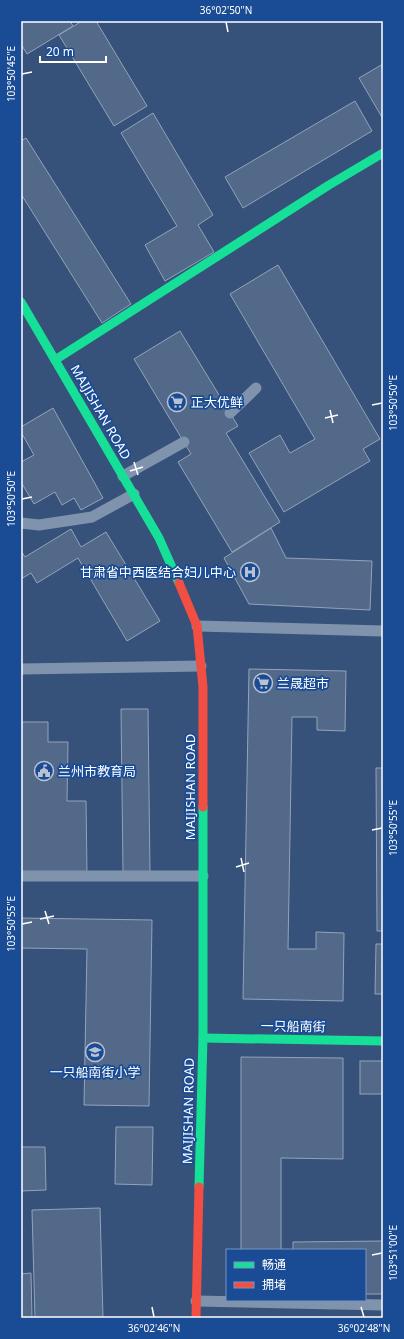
<svg xmlns="http://www.w3.org/2000/svg" width="404" height="1339" font-family="'Noto Sans','Noto Sans SC',sans-serif">
  <style>
    .building { fill: #536989; stroke: #94a3ba }
    .lines { fill: none; stroke-linecap: round; stroke-linejoin: round }
    .lane { stroke: #8093ad; stroke-width: 11 }
    .fast { stroke: #16e098; stroke-width: 9 }
    .jam { stroke: #f24e42; stroke-width: 9 }
    .ticks { fill: none; stroke: #fff; stroke-width: 1.5 }
    .labels { text-anchor: middle; dominant-baseline: central; stroke-width: 3.5; stroke-linejoin: round; paint-order: stroke }
    .poi-label { font-size: 13px; fill: #fff; stroke: #1a4c96; text-anchor: start }
    .street-label { font-size: 13px; fill: #fff; stroke: #1a4c96 }
    .neatline { fill: none; stroke: #fff; stroke-width: 1.5 }
    .ticks-label { font-size: 10px; text-anchor: middle; fill: #fff }
  </style>
  <rect width="100%" height="100%" fill="#36527a"/>
  <!-- building -->
  <g class="building">
    <path d="M22,21H70L73,26L27,54L21,44Z"/>
    <path d="M82,21H96L147,106L114,126L59,35Z"/>
    <path d="M383,64V119L359,78Z"/>
    <path d="M355,101L372,131L243,208L225,177Z"/>
    <path d="M153,113L213,215L198,225L214,252L165,281L145,245L177,226L121,133Z"/>
    <path d="M26,138L131,304L102,323L21,194V141Z"/>
    <path d="M278,265L380,439L363,449L370,461L284,512L249,453L280,435L290,453L315,439L230,294Z"/>
    <path d="M180,331L238,426L226,433L280,522L232,552L178,462L191,454L134,359Z"/>
    <path d="M53,408L103,498L81,510L74,498L62,505L55,492L34,504L21,482V462L34,455L21,432V427Z"/>
    <path d="M271,528L286,558L372,561L370,610L249,604L224,558Z"/>
    <path d="M71,529L81,547L106,532L160,621L127,641L78,558L37,583L31,573L21,579V551L25,557Z"/>
    <path d="M249,669L346,671L345,731L317,730V717H292L288,949H316V932L344,933L343,1001L243,999Z"/>
    <path d="M121,709H148L150,872H123Z"/>
    <path d="M21,722H48V742H68L67,801H86L87,873H21Z"/>
    <path d="M376,768H383V931H377Z"/>
    <path d="M21,918L152,920L149,1106L84,1105L87,949L21,948Z"/>
    <path d="M376,944H383V994H375Z"/>
    <path d="M241,1057L343,1058V1159L281,1158V1250H241Z"/>
    <rect x="360" y="1061" width="23" height="33"/>
    <path d="M116,1127H153L152,1185L115,1184Z"/>
    <path d="M21,1147H45L46,1190L21,1191Z"/>
    <path d="M100,1208L103,1318H35L32,1210Z"/>
    <path d="M383,1241V1294H365V1250H293V1242Z"/>
    <path d="M31,1273L32,1318H21V1274Z"/>
  </g>
  <g class="lines">
    <!-- lane -->
    <g class="lane">
      <path d="M230,413L256,388"/>
      <path d="M123,476L184,442"/>
      <path d="M21,523L39,525L92,517L134,494"/>
      <path d="M197,626L383,631"/>
      <path d="M21,669L201,666"/>
      <path d="M21,876H203"/>
      <path d="M196,1301L383,1305"/>
    </g>
    <!-- fast -->
    <g class="fast">
      <path d="M21,302L159,538L179,583"/>
      <path d="M55,360L329,185L383,153"/>
      <path d="M203,1038L383,1041"/>
      <path d="M199,1187L203,1038V807"/>
    </g>
    <!-- jam -->
    <g class="jam">
      <path d="M179,583L197,626L203,687V807"/>
      <path d="M196,1318L199,1187"/>
    </g>
  </g>
  <!-- ticks -->
  <path class="ticks" d="M226,22L228,32M22,74L32,72M372,405L382,403M330,410L333,423M325,418L338,415M134,462L138,475M130,471L143,467M22,499L32,497M372,830L382,828M241,858L244,872M236,867L249,863M45,911L49,924M40,919L54,916M22,924L32,922M372,1255L382,1253M152,1307L154,1317M361,1307L364,1317"/>
  <!-- icons -->
  <defs>
    <g id="supermarket-ring" transform="scale(1)"><circle r="9.5" fill="#1a4c96" stroke="#b9c2d0" stroke-width="1.5"/><path d="M-6-5.5h2.5l.6 2H6L4.5 2H-2.5L-4.4-4H-6ZM-1.5 3.2a1.3 1.3 0 1 0 .1 0ZM3 3.2a1.3 1.3 0 1 0 .1 0Z" fill="#b9c2d0"/></g>
    <g id="hospital-ring" transform="scale(1)"><circle r="9.5" fill="#1a4c96" stroke="#b9c2d0" stroke-width="1.5"/><path d="M-5-5h3v3.5h4V-5h3V5h-3V1.5h-4V5h-3Z" fill="#b9c2d0"/></g>
    <g id="civic-ring" transform="scale(1)"><circle r="9.5" fill="#1a4c96" stroke="#b9c2d0" stroke-width="1.5"/><path d="M-.6-6.5H3V-4.5H.6V-3L4-1V1h2V6H-6V1h2V-1L-.6-3ZM-1.2 2.5V6h2.4V2.5Z" fill="#b9c2d0"/></g>
    <g id="school-ring" transform="scale(1)"><circle r="9.5" fill="#1a4c96" stroke="#b9c2d0" stroke-width="1.5"/><path d="M0-5L7-2L0 1L-7-2ZM-4 1L0 2.5L4 1V4Q0 6-4 4Z" fill="#b9c2d0"/></g>
  </defs>
  <g fill-rule="evenodd">
    <use href="#supermarket-ring" x="177" y="402"/>
    <use href="#hospital-ring" x="250" y="572"/>
    <use href="#supermarket-ring" x="263" y="683"/>
    <use href="#civic-ring" x="44" y="771"/>
    <use href="#school-ring" x="95" y="1052"/>
  </g>
  <g class="labels">
    <!-- poi labels -->
    <g class="poi-label">
      <text x="191" y="402">正大优鲜</text>
      <text x="236" y="572" text-anchor="end">甘肃省中西医结合妇儿中心</text>
      <text x="277" y="683">兰晟超市</text>
      <text x="58" y="771">兰州市教育局</text>
      <text x="95" y="1072" text-anchor="middle">一只船南街小学</text>
    </g>
    <!-- street labels -->
    <g class="street-label">
      <text transform="translate(101 412) rotate(60)">MAIJISHAN ROAD</text>
      <text transform="translate(190 787) rotate(-90)">MAIJISHAN ROAD</text>
      <text transform="translate(293 1026) rotate(1)">一只船南街</text>
      <text transform="translate(188 1111) rotate(-89)">MAIJISHAN ROAD</text>
    </g>
  </g>
  <!-- border -->
  <rect width="404" height="1339" fill="none" stroke="#1a4c96" stroke-width="44"/>
  <!-- legend -->
  <rect x="226" y="1249" width="140" height="52" fill="#1a4c96" stroke="#7694c0"/>
  <rect x="234" y="1262" width="20" height="6" fill="#16e098" stroke="#7694c0"/>
  <text x="262" y="1269" font-size="12" fill="#ffffff">畅通</text>
  <rect x="234" y="1282" width="20" height="6" fill="#f24e42" stroke="#7694c0"/>
  <text x="262" y="1289" font-size="12" fill="#ffffff">拥堵</text>
  <!-- scale -->
  <path d="M40 56v6h66v-6" fill="none" stroke="#ffffff" stroke-width="2"/>
  <text x="46" y="56" font-size="12" fill="#ffffff" stroke="#1a4c96" stroke-width="3" paint-order="stroke">20 m</text>
  <rect x="22" y="22" width="360" height="1295" class="neatline"/>
  <g class="ticks-label">
    <text x="226" y="14">36°02'50"N</text>
    <text transform="translate(11 74) rotate(-90)" y="4">103°50'45"E</text>
    <text transform="translate(393 403) rotate(-90)" y="4">103°50'50"E</text>
    <text transform="translate(11 499) rotate(-90)" y="4">103°50'50"E</text>
    <text transform="translate(393 828) rotate(-90)" y="4">103°50'55"E</text>
    <text transform="translate(11 924) rotate(-90)" y="4">103°50'55"E</text>
    <text transform="translate(393 1253) rotate(-90)" y="4">103°51'00"E</text>
    <text x="154" y="1332">36°02'46"N</text>
    <text x="364" y="1332">36°02'48"N</text>
  </g>
</svg>
